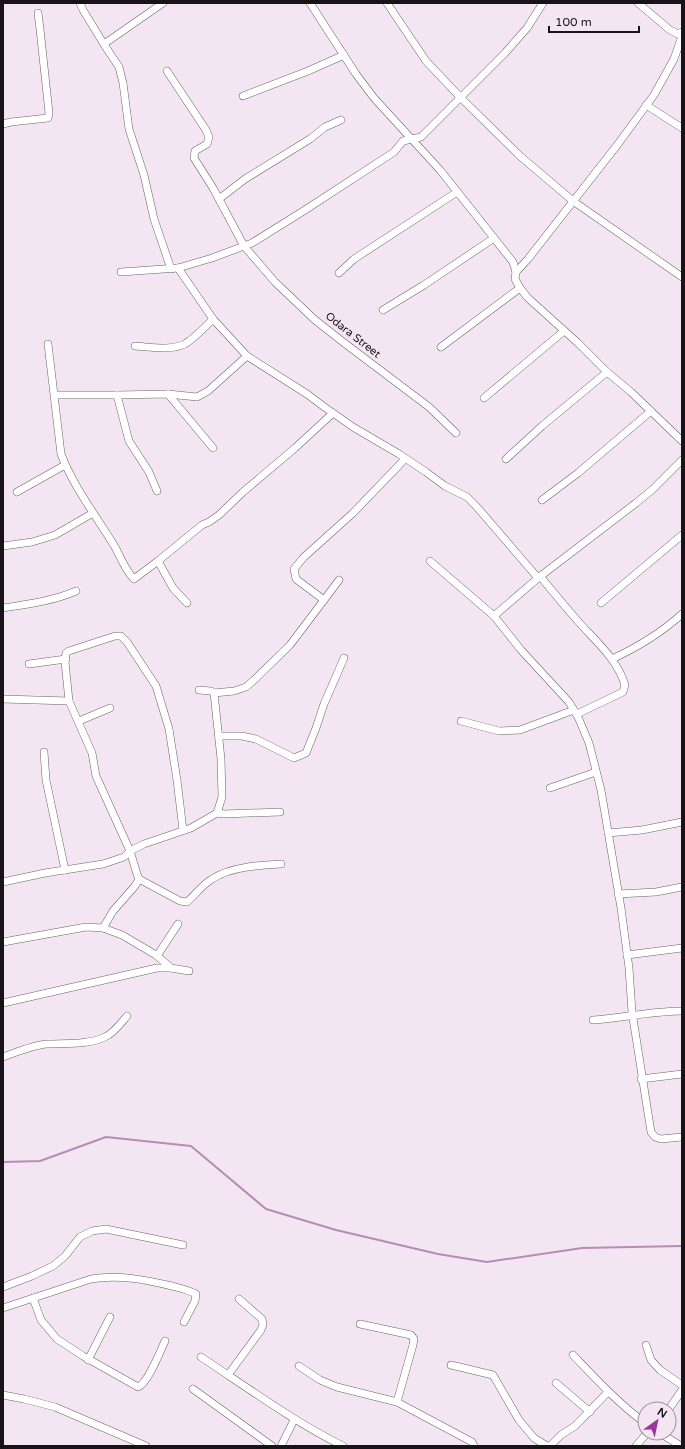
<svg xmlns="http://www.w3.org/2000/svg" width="685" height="1449" font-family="'Varela Round',sans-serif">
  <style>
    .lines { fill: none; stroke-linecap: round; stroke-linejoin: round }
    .stream { stroke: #b88bb6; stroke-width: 2 }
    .street-casing { stroke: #6b616b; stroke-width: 8 }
    .street { stroke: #fff; stroke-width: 7 }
    .labels { text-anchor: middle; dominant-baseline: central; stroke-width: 3; stroke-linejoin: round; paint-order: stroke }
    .street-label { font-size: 11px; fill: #171317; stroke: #f3e6f2 }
  </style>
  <rect width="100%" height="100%" fill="#f3e6f2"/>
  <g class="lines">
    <!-- stream -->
    <path class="stream" d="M3,1162L40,1161L106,1137L191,1146L266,1209L336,1230L438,1254L487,1262L582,1248L682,1246"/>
    <!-- street casing -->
    <g class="street-casing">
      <g id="street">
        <path d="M80,3L83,10L105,46L119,67L123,83L129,129L144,175L154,219L171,269"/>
        <path d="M310,3L356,74L374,98L440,170L513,262L516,272L515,279L520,288L528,298L578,343L607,372L631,392L682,441"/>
        <path d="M387,3L426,61L461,98L520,156L573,201L682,277"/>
        <path d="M638,3L670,30L678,34L682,32"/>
        <path d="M104,44L163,3"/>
        <path d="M167,71L206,130L209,137L207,144L195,151L194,158L213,188L244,246L275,282L315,320L343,342L429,407L456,433"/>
        <path d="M243,96L308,71L344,55"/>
        <path d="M646,105L682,128"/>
        <path d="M3,124L11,122L48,118L49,113L40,29L38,13"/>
        <path d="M219,199L245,179L310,139L325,127L341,120"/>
        <path d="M178,268L213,319L247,356L307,394L323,406L353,427L399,454L426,472L445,486L467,497L476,506L538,578"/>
        <path d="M121,272L178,268L212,258L252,243L305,210L394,152L403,141L421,137L505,53L527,28L543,3"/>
        <path d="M516,272L528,259L618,144L654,95L674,59L682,36"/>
        <path d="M339,273L354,259L457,192"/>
        <path d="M383,310L424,285L494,238"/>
        <path d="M48,344L61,454C74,488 97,517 115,547C121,558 125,570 134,579L158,561L202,525L209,522L219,515L243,492L295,448L333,413"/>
        <path d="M135,346C151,347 170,351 185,344C195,338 205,327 213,319"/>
        <path d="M441,347L520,288"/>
        <path d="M168,394L213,448"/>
        <path d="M55,395H117"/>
        <path d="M484,398L564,331"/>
        <path d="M506,459L542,426L607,372"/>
        <path d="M157,491L149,472L129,441L117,395L168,394L197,397L208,391L247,356"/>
        <path d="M17,492L65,465"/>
        <path d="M542,500L578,473L651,411"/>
        <path d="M3,546L32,542L55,535L93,513"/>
        <path d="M158,561L173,588L187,603"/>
        <path d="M430,561L494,616L521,650L569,702L578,717L589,743L601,790L621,908L629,968L632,1012L651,1132L655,1137L661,1139L682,1137"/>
        <path d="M540,576C552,591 564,605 576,619C594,640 617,658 625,685L623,692L577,714"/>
        <path d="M324,600L339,580"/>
        <path d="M601,603L682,535"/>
        <path d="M3,608C28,604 53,601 76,591"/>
        <path d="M494,616L538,578L636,503L652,490L682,460"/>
        <path d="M612,659C638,647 661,633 682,614"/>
        <path d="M29,664L66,659"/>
        <path d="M214,693L234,691L246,687L253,681L290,645L324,600L296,579L294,569L304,557L353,513L405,459"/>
        <path d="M3,699L69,701"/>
        <path d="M79,721L110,708"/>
        <path d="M461,721L499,731L520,730L574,710"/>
        <path d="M219,736H242L256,739L294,758L306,753L316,728L324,704L344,658"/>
        <path d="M44,752L46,780L65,870"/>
        <path d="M550,788L596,772"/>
        <path d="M217,813L224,814L280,812"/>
        <path d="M608,833L642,830L682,822"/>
        <path d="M139,879L180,901L187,902C195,895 203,884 212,879C230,867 260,865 281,864"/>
        <path d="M3,882L45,873L103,864L124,857L130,851L144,844L191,828L217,813L222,797L221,759L214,693L211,691L199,690"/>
        <path d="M618,894L656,892L682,887"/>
        <path d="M103,928L113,911L135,886L139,879L137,874L130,851L96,776L92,753L69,701L65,662L66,653L69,651L115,636H121L127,642L156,686L169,729L177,780L183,830"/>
        <path d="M3,942L86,927L103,928L122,935L156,955L171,968"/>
        <path d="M627,955L682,948"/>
        <path d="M157,956L178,924"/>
        <path d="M3,1003L157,968H171L189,971"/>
        <path d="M593,1020C623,1018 652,1011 682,1011"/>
        <path d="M3,1057C17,1052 33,1045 47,1044C66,1043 88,1045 105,1037C114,1033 121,1023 127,1016"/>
        <path d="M641,1079L682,1074"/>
        <path d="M3,1287L32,1276L53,1266L65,1256L80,1237L92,1231L106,1229L183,1245"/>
        <path d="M33,1298L41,1320L57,1339L83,1356L138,1387C148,1383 160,1352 165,1341"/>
        <path d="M3,1308L91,1279C118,1274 146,1280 172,1286C180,1288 189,1290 196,1294L195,1301L184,1322"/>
        <path d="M360,1324L411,1335L414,1339L413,1345L397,1402"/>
        <path d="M646,1345L651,1360L660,1370L682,1385"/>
        <path d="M573,1355C596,1379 618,1403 645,1423"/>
        <path d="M201,1357C248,1388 293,1421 343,1446"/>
        <path d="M88,1360L110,1317"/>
        <path d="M451,1365L493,1375L519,1420L534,1438L547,1446"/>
        <path d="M299,1366L320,1380L337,1387L397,1402L472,1442L474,1446"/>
        <path d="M228,1375L261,1330L263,1324L262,1319L239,1299"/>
        <path d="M556,1383L590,1412"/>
        <path d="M193,1389L272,1446"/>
        <path d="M3,1395L24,1399L55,1407L146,1446"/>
        <path d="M669,1409L682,1390"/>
        <path d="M660,1433L681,1446"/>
        <path d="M281,1446L294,1420"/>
        <path d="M550,1446L561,1435L575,1426L608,1392"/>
        <path d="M636,1446L647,1433"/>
      </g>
    </g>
    <!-- street -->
    <use href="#street" class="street"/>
  </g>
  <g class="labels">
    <!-- street labels -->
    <g class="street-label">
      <text transform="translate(353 335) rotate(38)">Odara Street</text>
    </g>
  </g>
  <!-- border -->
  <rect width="685" height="1449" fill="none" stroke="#171317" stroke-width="8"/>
  <!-- north arrow -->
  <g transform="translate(657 1421) rotate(33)"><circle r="19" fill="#f3e6f2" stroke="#9b929a"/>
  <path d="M0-3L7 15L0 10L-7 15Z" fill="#9b369b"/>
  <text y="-6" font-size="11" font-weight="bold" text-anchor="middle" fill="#171317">N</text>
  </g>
  <!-- scale -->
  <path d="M549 26v6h90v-6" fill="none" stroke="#171317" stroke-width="2"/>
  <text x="555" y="26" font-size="12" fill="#171317" stroke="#f3e6f2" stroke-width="3" paint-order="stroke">100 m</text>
</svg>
